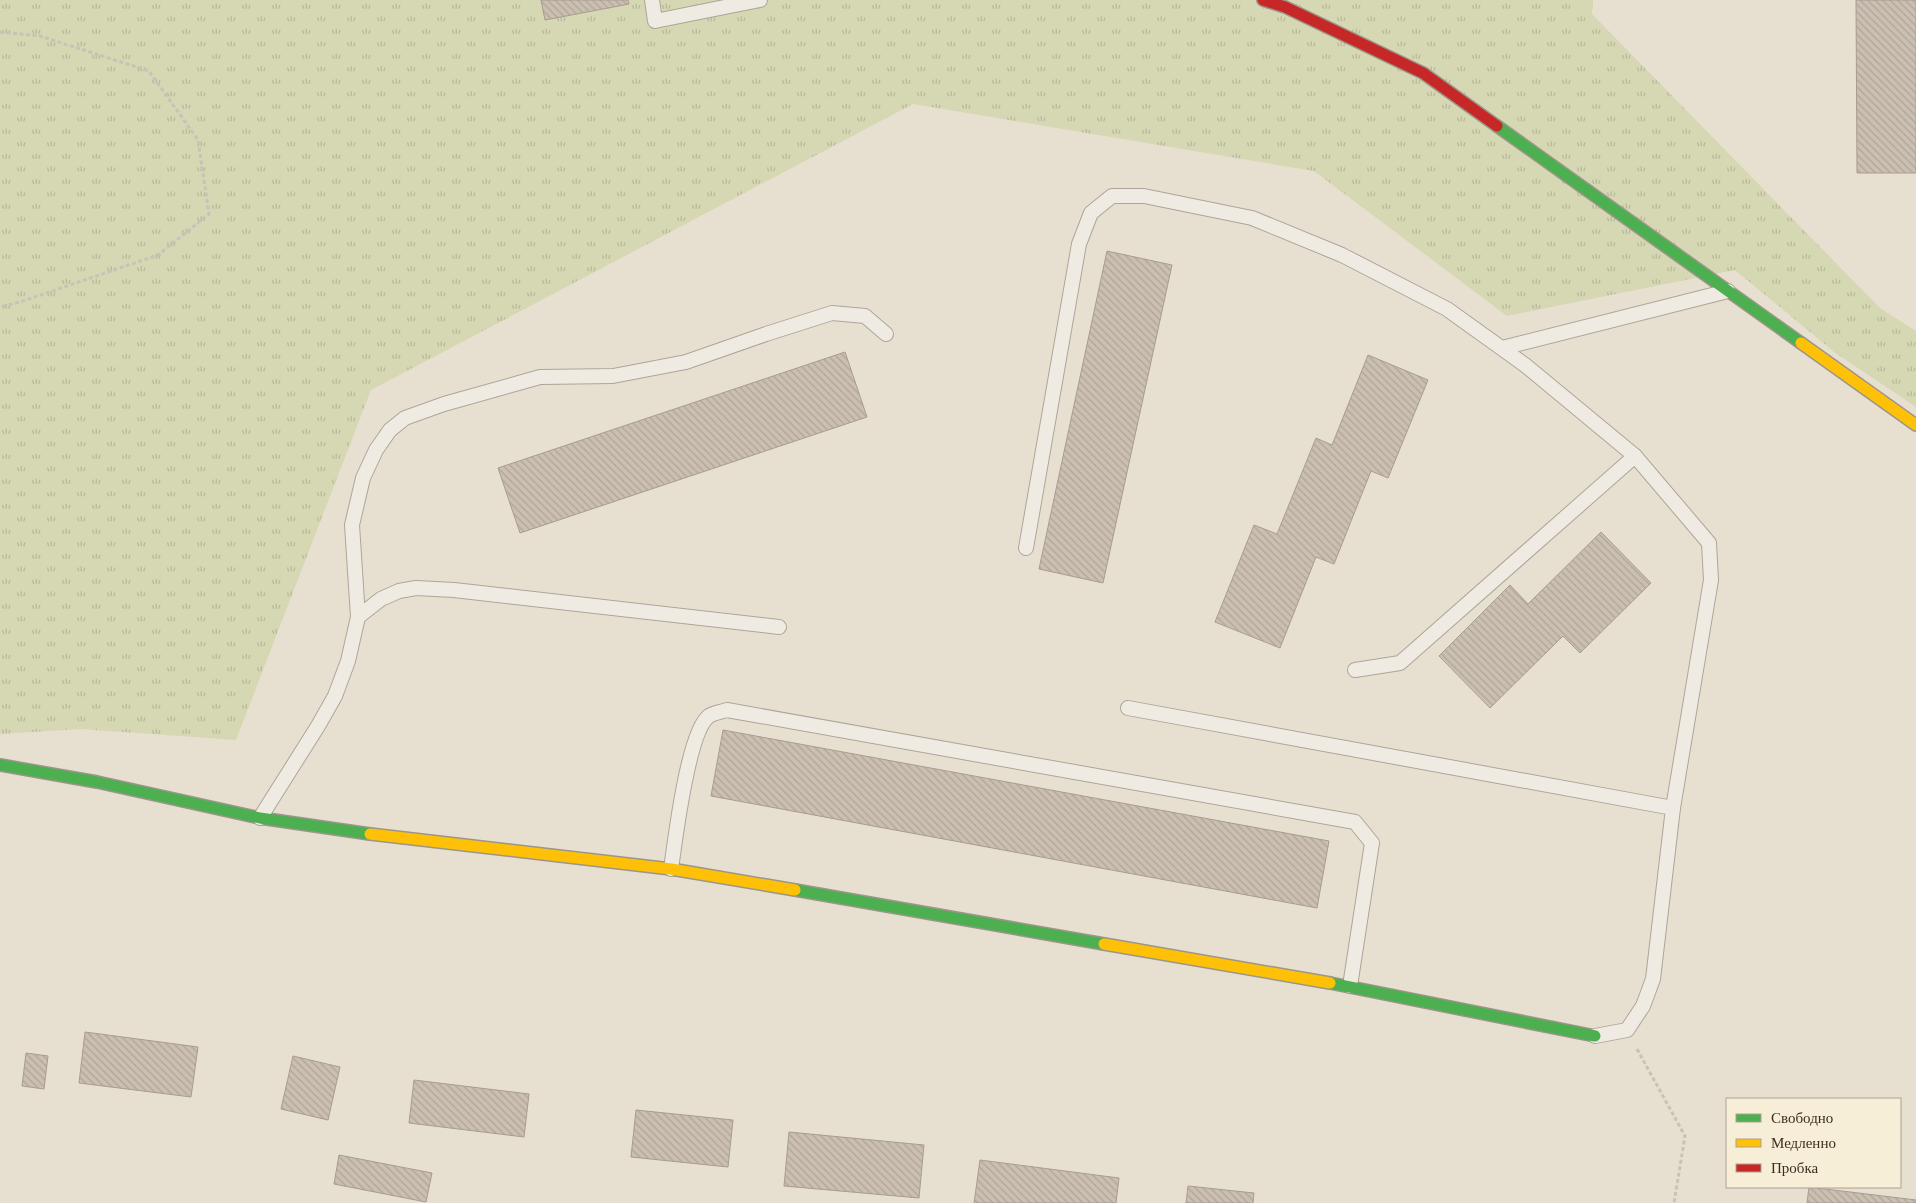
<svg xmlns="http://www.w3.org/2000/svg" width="1916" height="1203" font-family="Georgia,serif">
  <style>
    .grass { fill: url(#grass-tufts) }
    .building { fill: url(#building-back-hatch); stroke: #a89c90 }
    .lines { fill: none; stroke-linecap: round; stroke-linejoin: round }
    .lane-casing { stroke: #ada599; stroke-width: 16 }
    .fast-casing { stroke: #9c958a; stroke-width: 14 }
    .slow-casing { stroke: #9c958a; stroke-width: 14 }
    .jam-casing { stroke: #9c958a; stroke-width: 14 }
    .path { stroke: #c8c2b9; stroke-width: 3; stroke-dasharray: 4 2.5; stroke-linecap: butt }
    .lane { stroke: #efebe3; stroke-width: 14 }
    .fast { stroke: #4caf50; stroke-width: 11 }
    .slow { stroke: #ffc107; stroke-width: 11 }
    .jam { stroke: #c62828; stroke-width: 11 }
  </style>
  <defs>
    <pattern id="grass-tufts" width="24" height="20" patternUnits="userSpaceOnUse" patternTransform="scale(1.25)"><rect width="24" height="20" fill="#d6d7b3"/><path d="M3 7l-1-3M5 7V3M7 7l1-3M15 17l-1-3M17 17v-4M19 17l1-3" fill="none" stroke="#b9b99a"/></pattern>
    <pattern id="building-back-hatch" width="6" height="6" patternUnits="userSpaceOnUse" patternTransform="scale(1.25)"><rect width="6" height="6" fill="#cbbfb2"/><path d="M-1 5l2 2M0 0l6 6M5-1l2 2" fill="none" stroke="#afa499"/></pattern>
  </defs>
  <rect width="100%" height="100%" fill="#e7e0d1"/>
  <!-- grass -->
  <path class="grass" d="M0,0H1593L1592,14L1880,308L1916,331V407L1834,352L1735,270L1507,316L1314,171L913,104L371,390L236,740L81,729L0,734Z"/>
  <!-- building -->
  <g class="building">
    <path d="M541,0H628L629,4L545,20Z"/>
    <path d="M1856,0H1916V173H1857Z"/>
    <path d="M1107,251L1172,265L1103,583L1039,569Z"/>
    <path d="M845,352L867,417L520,533L498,468Z"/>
    <path d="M1368,355L1428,380L1388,478L1371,471L1334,564L1316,557L1280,648L1215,622L1254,525L1277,534L1316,438L1332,445Z"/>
    <path d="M1601,532L1651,583L1580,653L1563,636L1490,708L1439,656L1510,585L1528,604Z"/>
    <path d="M723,730L1329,841L1317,908L711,796Z"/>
    <path d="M85,1032L198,1047L191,1097L79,1083Z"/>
    <path d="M26,1053L48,1056L44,1089L22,1086Z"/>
    <path d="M293,1056L340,1067L328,1120L281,1109Z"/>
    <path d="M414,1080L529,1094L524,1137L409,1123Z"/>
    <path d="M636,1110L733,1120L728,1167L631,1157Z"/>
    <path d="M789,1132L924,1145L919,1198L784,1186Z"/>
    <path d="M339,1155L432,1173L426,1202L334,1184Z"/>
    <path d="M980,1160L1119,1178L1116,1203H974Z"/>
    <path d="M1188,1186L1254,1193L1253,1203H1186Z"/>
    <path d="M1809,1187L1916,1200V1203H1807Z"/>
  </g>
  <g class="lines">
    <!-- lane casing -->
    <g class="lane-casing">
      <g id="lane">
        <path d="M652,0L655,21L760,0"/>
        <path d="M1502,348L1728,291"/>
        <path d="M1026,548L1079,244L1091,213L1112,196H1144L1252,218L1342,255L1447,309L1525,365L1635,456"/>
        <path d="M358,617L352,525L363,478L376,450L390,430L405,418L444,404L540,377L613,376L686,362L766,334L832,313L865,316L886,334"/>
        <path d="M1355,670L1400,663L1635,456L1709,543L1711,580L1673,808"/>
        <path d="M1128,708L1673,808L1653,979L1643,1006L1627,1030L1595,1036"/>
        <path d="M260,818L318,726L335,696L348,661L358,617L381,599L399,591L416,588L454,590L779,627"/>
        <path d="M671,869C675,841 688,731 709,716C713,713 721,712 727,710L1355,822L1372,843L1350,986"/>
      </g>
    </g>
    <!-- fast casing -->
    <g class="fast-casing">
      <g id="fast">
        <path d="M1497,126L1801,343"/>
        <path d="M0,765L97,782L260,818L370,834"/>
        <path d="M795,890L1104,944"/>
        <path d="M1330,983L1595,1036"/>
      </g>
    </g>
    <!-- slow casing -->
    <g class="slow-casing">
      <g id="slow">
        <path d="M1801,343L1916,425"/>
        <path d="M370,834L671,869L795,890"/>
        <path d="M1104,944L1330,983"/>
      </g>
    </g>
    <!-- jam casing -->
    <g class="jam-casing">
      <path id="jam" d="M1263,0L1285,7L1423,73L1497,126"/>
    </g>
    <!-- path -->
    <g class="path">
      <path d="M0,32L40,36L149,71L198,140L209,214L158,255L20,302L0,307"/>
      <path d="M1637,1049L1685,1136L1674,1203"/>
    </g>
    <!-- lane -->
    <use href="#lane" class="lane"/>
    <!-- fast -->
    <use href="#fast" class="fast"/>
    <!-- slow -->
    <use href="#slow" class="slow"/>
    <!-- jam -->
    <use href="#jam" class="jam"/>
  </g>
  <!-- legend -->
  <rect x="1726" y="1098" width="175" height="90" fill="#f7eed8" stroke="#ada18e"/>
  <rect x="1736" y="1114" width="25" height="8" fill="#4caf50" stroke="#ada18e"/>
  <text x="1771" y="1123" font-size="15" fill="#3d2e20">Свободно</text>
  <rect x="1736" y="1139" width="25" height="8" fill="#ffc107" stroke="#ada18e"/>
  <text x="1771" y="1148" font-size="15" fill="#3d2e20">Медленно</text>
  <rect x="1736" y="1164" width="25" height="8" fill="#c62828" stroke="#ada18e"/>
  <text x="1771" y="1173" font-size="15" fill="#3d2e20">Пробка</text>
</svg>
